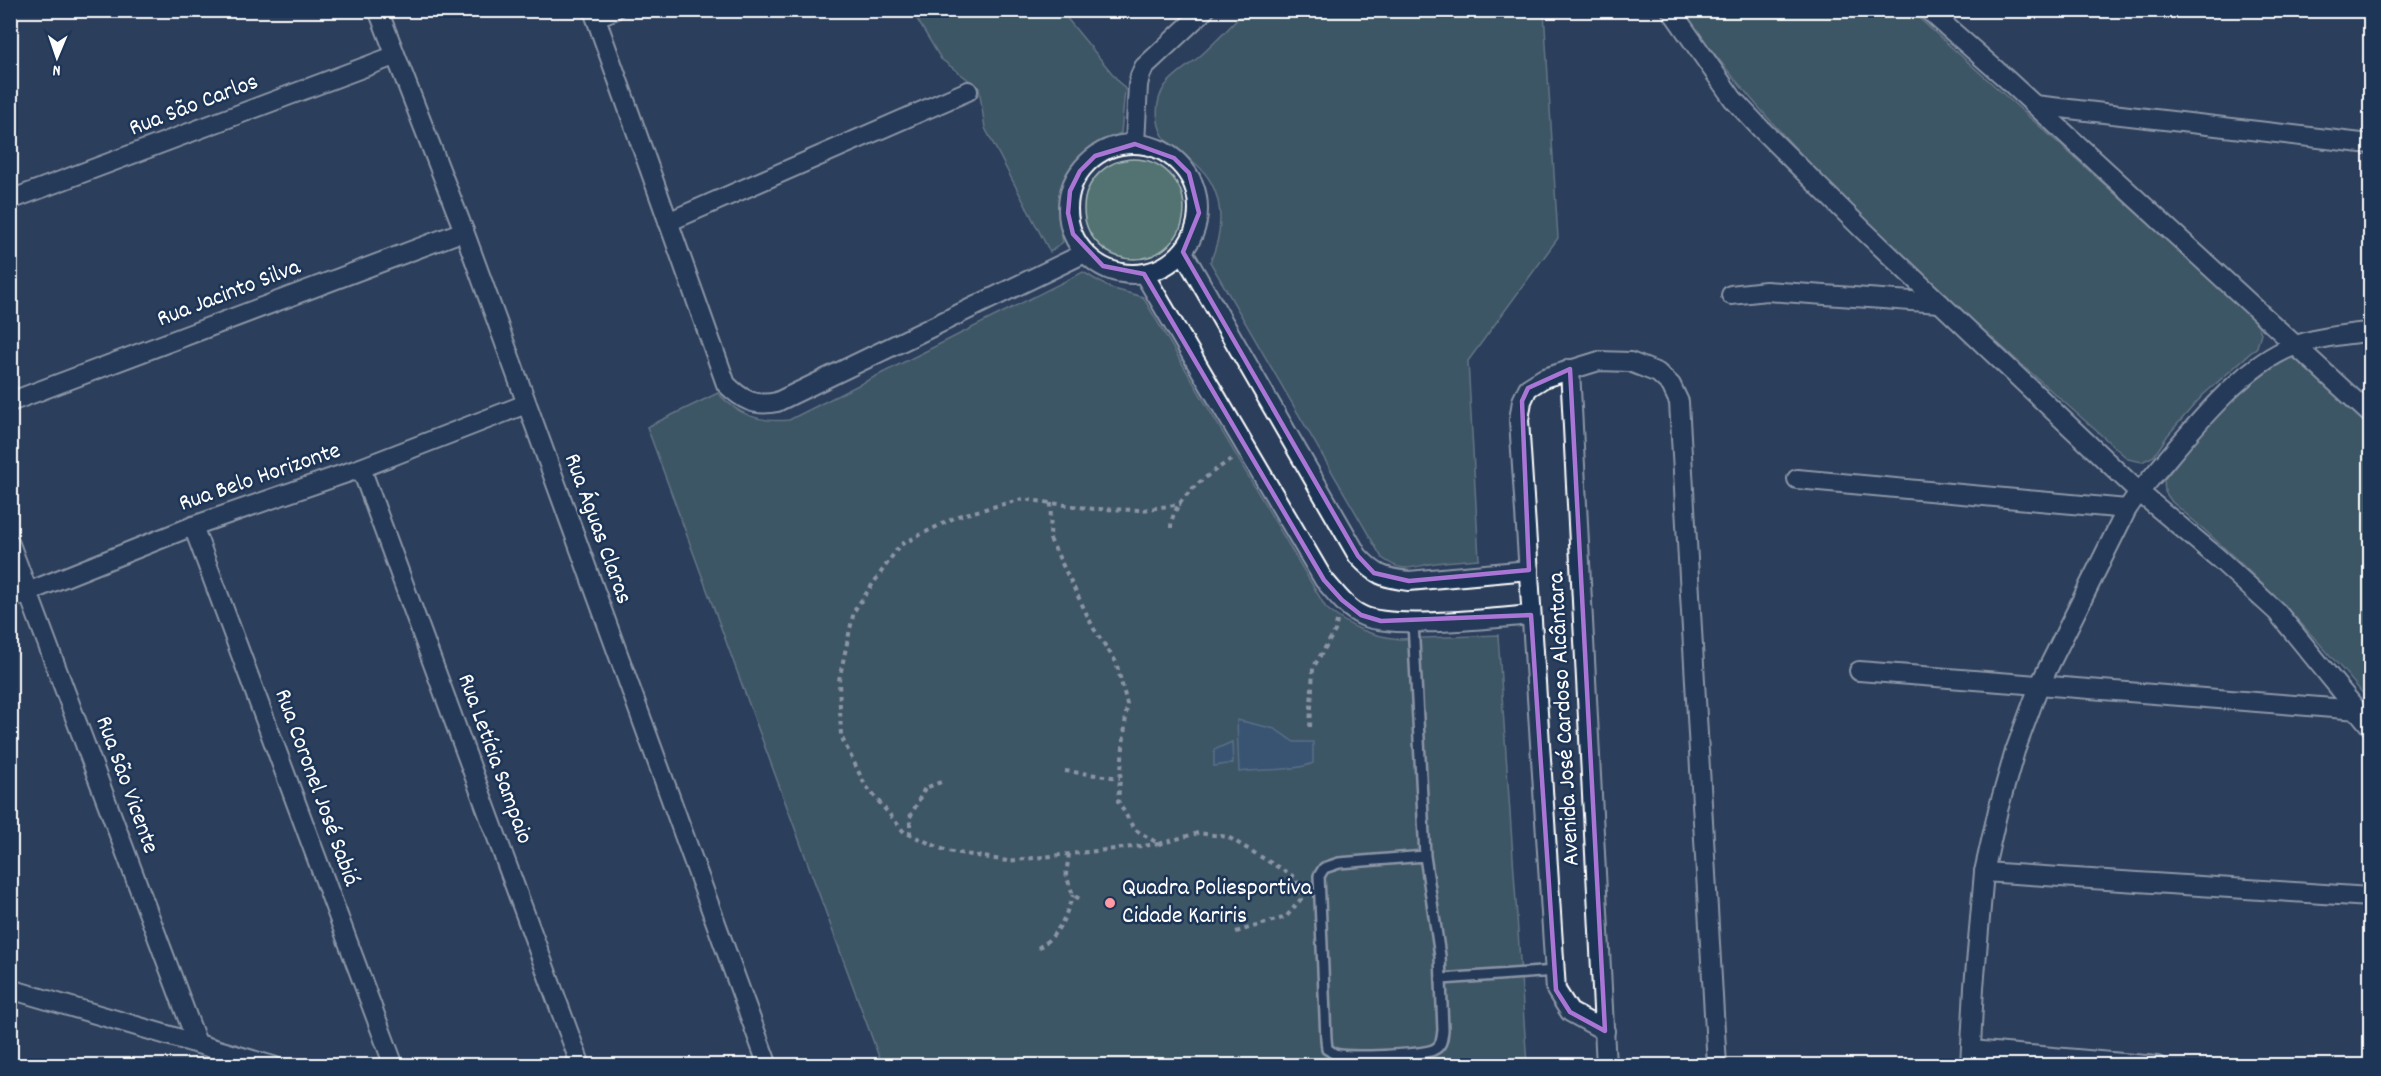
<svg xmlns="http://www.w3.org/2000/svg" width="2381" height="1076" font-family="Dekko,sans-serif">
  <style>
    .green { fill: #527372; stroke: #a8b9b8; stroke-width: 1.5 }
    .water { fill: #466f8e; stroke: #90a9bb; stroke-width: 1.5 }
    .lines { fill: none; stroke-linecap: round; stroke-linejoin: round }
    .service-casing { stroke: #fff; stroke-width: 14 }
    .minor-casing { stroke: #fff; stroke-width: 22 }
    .path { stroke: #fff; stroke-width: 4; stroke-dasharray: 4.5 4.5; stroke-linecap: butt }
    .service { stroke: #1d3557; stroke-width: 9 }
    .minor { stroke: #1d3557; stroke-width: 18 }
    .marked { fill: none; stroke: #a976d5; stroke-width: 4.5; stroke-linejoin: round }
    .poi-dot { fill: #ff9aa2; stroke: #1d3557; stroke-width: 2 }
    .labels { text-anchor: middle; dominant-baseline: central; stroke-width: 5; stroke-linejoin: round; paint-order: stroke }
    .street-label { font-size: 24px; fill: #fff; stroke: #1d3557 }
    .poi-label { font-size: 24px; fill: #fff; stroke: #1d3557; text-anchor: start }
  </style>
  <rect width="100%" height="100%" fill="#2b3e5b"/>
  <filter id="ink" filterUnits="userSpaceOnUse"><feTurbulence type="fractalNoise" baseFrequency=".0167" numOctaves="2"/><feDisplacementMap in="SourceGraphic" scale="12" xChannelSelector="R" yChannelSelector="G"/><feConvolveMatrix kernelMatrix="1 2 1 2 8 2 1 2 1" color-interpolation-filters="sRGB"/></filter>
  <g filter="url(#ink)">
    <!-- green -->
    <g class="green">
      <path d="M1246,10L1544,11L1558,238L1468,361L1479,559C1465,560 1450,561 1436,563C1412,566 1405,575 1382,558L1210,262C1225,229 1225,190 1196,164C1188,157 1178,153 1170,145C1155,130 1153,104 1165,86C1174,74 1189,66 1200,56C1216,42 1231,26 1246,10Z"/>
      <path d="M912,11H1061L1125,89L1121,133C1073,151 1050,191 1063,242L1050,252L985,128L979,88L941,59Z"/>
      <path d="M1682,11H1911L2256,320L2261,333L2257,347L2202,396L2168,435L2154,456L2142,462L2128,459C1971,318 1806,183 1682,11Z"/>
      <circle cx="1134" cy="209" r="50"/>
      <path d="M1083,272L1110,288L1143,297L1326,608C1349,627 1371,636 1400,639L1498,635L1527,1065H882L647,427L718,393C738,415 760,423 789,420Z"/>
      <path d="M2284,358H2291L2304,362L2370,427V702C2310,629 2245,563 2172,502L2165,492L2164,480C2199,434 2236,392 2284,358Z"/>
    </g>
    <!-- water -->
    <g class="water">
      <path d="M1237,720L1275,729L1294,742H1313V763C1297,771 1259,769 1239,772Z"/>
      <path d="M1232,742L1233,763L1214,766V750Z"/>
    </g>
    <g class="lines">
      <!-- service casing -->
      <g class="service-casing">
        <g id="service">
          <path d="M1413,622L1425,856L1440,956L1443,1030C1442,1039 1442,1046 1433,1050C1421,1055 1348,1058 1335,1054C1332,1053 1330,1050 1327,1049L1326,1039L1319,876L1324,868L1339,863L1425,856"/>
          <path d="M1441,979L1555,971"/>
        </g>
      </g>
      <!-- minor casing -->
      <g class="minor-casing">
        <g id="minor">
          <path d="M378,10L464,231L768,1066"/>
          <path d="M593,10L726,384C742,400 755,407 777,402L1085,253"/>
          <path d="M1671,10L1733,99L1761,129L1861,228L2139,492L2218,558L2277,612L2370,726"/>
          <path d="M1928,10L2002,75L2370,414"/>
          <path d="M596,17L614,10"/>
          <path d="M2035,105L2370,144"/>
          <path d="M1135,144L1138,85L1140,76L1144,67L1205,10"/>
          <circle cx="1133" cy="209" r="65"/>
          <path d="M10,200L394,56"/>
          <path d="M668,222L968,91"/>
          <path d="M1183,252L1358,556C1376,575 1383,578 1409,581L1529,570"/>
          <path d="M1144,274L1324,580C1335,592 1346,608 1361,615C1389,630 1496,618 1531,615"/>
          <path d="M1731,295L1766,291L1940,303"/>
          <path d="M1570,369L1606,1066"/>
          <path d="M10,402L464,231"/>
          <path d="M361,468L581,1066"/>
          <path d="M1797,479L2127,509"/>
          <path d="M193,526L394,1066"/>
          <path d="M10,544L197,1043"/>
          <path d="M10,599L193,526L361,468L526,404"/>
          <path d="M1859,671L2358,710"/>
          <path d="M1984,872L2370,897"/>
          <path d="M10,989L273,1066"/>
          <path d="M1605,1031L1570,1012L1556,990L1519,420L1522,401L1528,388L1544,378L1599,361L1630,362L1658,373L1671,385L1679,402L1717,1066"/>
          <path d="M1971,1050L2157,1066"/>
          <path d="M1970,1066L1974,987L1984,872L1998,810L2015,751L2039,686L2127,509L2139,492C2180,446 2236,367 2294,346C2318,337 2345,334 2370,332"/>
        </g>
      </g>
      <!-- path -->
      <g class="path">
        <path d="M1051,503L1050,539L1094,629L1116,662L1127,704L1118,801L1134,829L1159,844L1007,861L947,851L904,832L865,785L841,736L839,680L854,611L900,545L958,516L1023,499L1094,509L1143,510L1181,504"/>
        <path d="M1171,528C1171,499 1211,472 1234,458"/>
        <path d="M1310,727L1313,668L1335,631L1337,621"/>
        <path d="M1065,771L1120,778"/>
        <path d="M910,835V817L925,788L944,781"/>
        <path d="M1159,844L1198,833L1228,837L1296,878L1301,899L1286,917L1236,932"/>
        <path d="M1069,854L1066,875L1073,895L1083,901"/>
        <path d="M1038,948C1060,933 1064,920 1073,895"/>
      </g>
      <!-- service -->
      <use href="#service" class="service"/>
      <!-- minor -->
      <use href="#minor" class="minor"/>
    </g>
  </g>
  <!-- marked area -->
  <path d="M0 0H2381V1076H0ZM1135,144L1174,158L1189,173L1199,213L1183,252L1358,556L1374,573L1409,581L1529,570L1522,401L1528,388L1570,369L1605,1031L1570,1012L1556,990L1531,615L1381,621L1361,615L1342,600L1324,580L1144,274L1103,266L1073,234L1068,213L1070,191L1080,171L1095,156Z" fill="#2b3e5b" fill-opacity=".55" fill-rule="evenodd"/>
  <path class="marked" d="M1135,144L1174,158L1189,173L1199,213L1183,252L1358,556L1374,573L1409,581L1529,570L1522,401L1528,388L1570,369L1605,1031L1570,1012L1556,990L1531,615L1381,621L1361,615L1342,600L1324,580L1144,274L1103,266L1073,234L1068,213L1070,191L1080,171L1095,156Z"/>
  <!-- markers -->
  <circle class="poi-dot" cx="1110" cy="903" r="6"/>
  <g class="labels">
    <!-- street labels -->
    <g class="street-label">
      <text transform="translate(194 106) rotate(-21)">Rua São Carlos</text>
      <text transform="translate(229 294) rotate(-21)">Rua Jacinto Silva</text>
      <text transform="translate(260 478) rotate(-19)">Rua Belo Horizonte</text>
      <text transform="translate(597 529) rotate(70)">Rua Águas Claras</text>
      <text transform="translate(1565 719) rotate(-93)">Avenida José Cardoso Alcântara</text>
      <text transform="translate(494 759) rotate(70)">Rua Letícia Sampaio</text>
      <text transform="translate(126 785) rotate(70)">Rua São Vicente</text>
      <text transform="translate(316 788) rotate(70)">Rua Coronel José Sabiá</text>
    </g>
    <!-- poi labels -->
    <g class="poi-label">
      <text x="1122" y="889">Quadra Poliesportiva<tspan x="1122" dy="28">Cidade Kariris</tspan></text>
    </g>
  </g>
  <!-- margin -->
  <rect width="2381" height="1076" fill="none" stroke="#1d3557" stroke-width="36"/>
  <rect x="18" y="18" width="2345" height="1040" fill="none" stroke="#fff" stroke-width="2" filter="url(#ink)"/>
  <!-- north arrow -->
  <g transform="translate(57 57) rotate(182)" stroke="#1d3557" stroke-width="4.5" paint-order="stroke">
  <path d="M0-4.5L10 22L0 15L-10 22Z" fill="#ffffff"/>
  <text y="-9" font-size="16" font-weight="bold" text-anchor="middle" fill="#ffffff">N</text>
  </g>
</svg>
